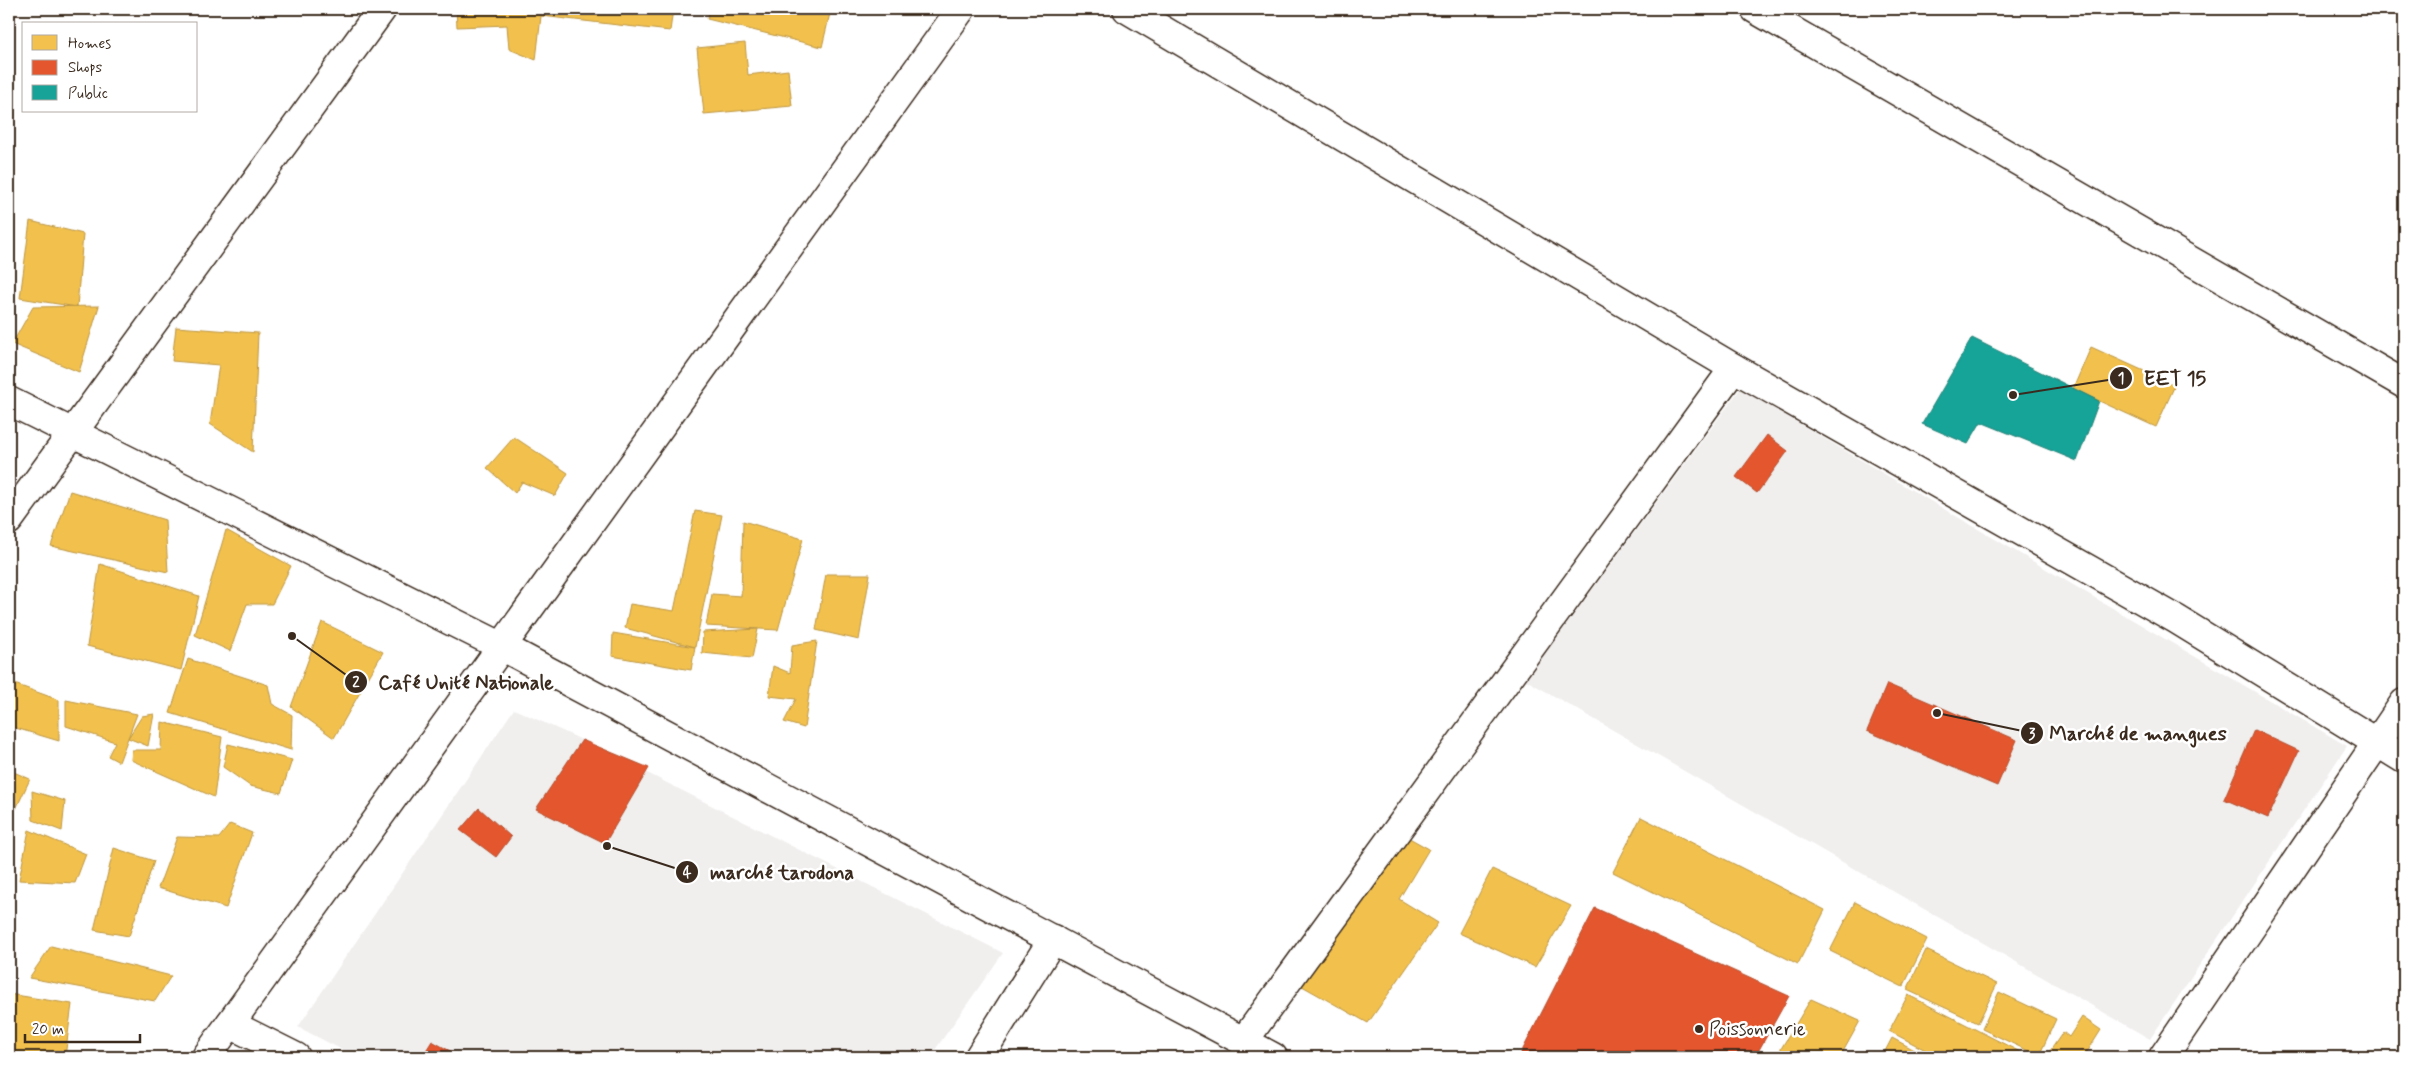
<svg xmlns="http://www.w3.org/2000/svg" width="2413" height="1066" font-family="Mynerve,sans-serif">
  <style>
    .built { fill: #f1efee }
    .homes { fill: #f2c14e; stroke: #bb9440 }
    .shops { fill: #e4572e; stroke: #b14a29 }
    .public { fill: #17a398; stroke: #227f73 }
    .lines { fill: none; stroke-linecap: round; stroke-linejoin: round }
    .street-casing { stroke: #3b2a1e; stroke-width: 31 }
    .secondary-casing { stroke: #3b2a1e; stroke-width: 31 }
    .street { stroke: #fff; stroke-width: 28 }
    .secondary { stroke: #fff; stroke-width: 28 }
    .poi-dot { fill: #3b2a1e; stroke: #fff; stroke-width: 2 }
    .labels { text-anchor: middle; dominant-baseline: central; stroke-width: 5; stroke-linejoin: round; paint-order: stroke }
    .poi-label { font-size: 19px; fill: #3b2a1e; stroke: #fff; text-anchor: start }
    .leader { fill: none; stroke: #3b2a1e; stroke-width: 2 }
    .callout-dot { fill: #3b2a1e; stroke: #fff; stroke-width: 2 }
    .mark-label { font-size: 15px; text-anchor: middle; font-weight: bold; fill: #fff }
    .callout-label { font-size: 20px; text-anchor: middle; font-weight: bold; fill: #3b2a1e; stroke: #fff; stroke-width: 5; stroke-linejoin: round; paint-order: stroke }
  </style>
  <rect width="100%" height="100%" fill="#fff"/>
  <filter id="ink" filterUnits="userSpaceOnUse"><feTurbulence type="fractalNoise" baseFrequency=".02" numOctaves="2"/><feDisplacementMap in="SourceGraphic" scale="10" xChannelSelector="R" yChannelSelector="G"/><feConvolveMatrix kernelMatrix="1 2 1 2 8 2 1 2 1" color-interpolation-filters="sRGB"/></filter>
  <g filter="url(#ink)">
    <!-- built -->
    <g class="built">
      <path d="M1740,389L2347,746L2150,1039L1526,680Z"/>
      <path d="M514,709L582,740L1003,953L930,1057H356L298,1027Z"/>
    </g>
    <!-- homes -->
    <g class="homes">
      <path d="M456,9H673L670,31L541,16L536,60L509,49L507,25L457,27Z"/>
      <path d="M710,9H831L822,47L707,19Z"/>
      <path d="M745,43L748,75L788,70L792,106L704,114L697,48Z"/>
      <path d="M9,182L15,183L9,231Z"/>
      <path d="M30,221L83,234L77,307L20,298Z"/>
      <path d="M99,306L79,372L12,344L33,307Z"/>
      <path d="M176,327L258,333L253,452L210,424L219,365L172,361Z"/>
      <path d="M2091,347L2175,385L2156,427L2073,389Z"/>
      <path d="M514,437L568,473L555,496L522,482L515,493L487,468Z"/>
      <path d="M70,491L165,520L168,572L51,546Z"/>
      <path d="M695,511L722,515L695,647L625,628L630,604L674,611Z"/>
      <path d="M743,521L803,539L778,630L706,626L712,594L741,596Z"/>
      <path d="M226,530L291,566L272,604H247L230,651L195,635Z"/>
      <path d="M100,564L199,596L181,670L87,646Z"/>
      <path d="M826,574H870L859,640L816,630Z"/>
      <path d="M322,622L383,652L334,738L291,707Z"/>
      <path d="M758,629L752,658L702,653L703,632Z"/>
      <path d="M613,633L695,647L691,670L612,656Z"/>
      <path d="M817,641L804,728L784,722L796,699L769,696L773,666L790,673L792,645Z"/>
      <path d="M188,659L268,685L272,704L292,715L291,750L170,713Z"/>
      <path d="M9,682L59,700V741L9,726Z"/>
      <path d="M66,700L137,714L119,762L108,756L115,742L66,726Z"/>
      <path d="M154,714L148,746L128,738L142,716Z"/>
      <path d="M162,722L222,737L214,797L131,760L132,750H161Z"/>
      <path d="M228,744L292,760L281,793L250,786L223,767Z"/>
      <path d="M9,770L30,779L15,811L9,809Z"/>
      <path d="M32,791L65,801L62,831L33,820Z"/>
      <path d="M1641,817L1825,910L1798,964L1613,872Z"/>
      <path d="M230,824L252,833L226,908L158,888L177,837L219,838Z"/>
      <path d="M29,830L86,854L75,883L19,880Z"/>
      <path d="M1404,835L1429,849L1399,899L1438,923L1368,1023L1295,982Z"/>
      <path d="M114,848L154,861L129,936L94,930Z"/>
      <path d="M1492,869L1571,906L1535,967L1459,933Z"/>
      <path d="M1855,902L1927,939L1903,987L1830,951Z"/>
      <path d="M51,946L171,976L155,1001L29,978Z"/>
      <path d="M1926,950L1997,984L1978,1023L1907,990Z"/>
      <path d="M1999,992L2056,1019L2039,1056L1982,1029Z"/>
      <path d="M9,994L72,1004L65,1057H9Z"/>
      <path d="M1908,995L2030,1057H1939L1889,1031Z"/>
      <path d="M1811,999L1860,1021L1840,1057H1776Z"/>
      <path d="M2082,1017L2101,1030L2084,1057H2046L2063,1032L2069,1037Z"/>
      <path d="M1892,1038L1928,1057H1882Z"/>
    </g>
    <!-- shops -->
    <g class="shops">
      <path d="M1767,435L1788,451L1757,493L1736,477Z"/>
      <path d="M1887,684L2017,740L1997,786L1867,731Z"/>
      <path d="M2254,730L2299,751L2268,818L2224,799Z"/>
      <path d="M582,740L649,768L605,843L536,809Z"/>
      <path d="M479,808L511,837L496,857L460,830Z"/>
      <path d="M1595,908L1789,996L1755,1057H1519Z"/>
      <path d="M432,1041L461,1057H422Z"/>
    </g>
    <!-- public -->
    <path class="public" d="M1972,338L2099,401L2077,461L1981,422L1968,444L1922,424Z"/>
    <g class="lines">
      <!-- street casing -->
      <g class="street-casing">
        <g id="street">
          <path d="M1127,9L1734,368L2176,619L2404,759"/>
          <path d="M1755,9L2404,384"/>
          <path d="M9,401L503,647L1273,1057"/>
          <path d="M9,520L382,9"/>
          <path d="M230,1024L296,1057"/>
          <path d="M1243,1042L1734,368"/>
          <path d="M979,1057L1053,939"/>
          <path d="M2163,1057L2404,703"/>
        </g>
      </g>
      <!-- secondary casing -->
      <g class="secondary-casing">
        <path id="secondary" d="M206,1057L961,9"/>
      </g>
      <!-- street -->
      <use href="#street" class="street"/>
      <!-- secondary -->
      <use href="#secondary" class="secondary"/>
    </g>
  </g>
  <!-- markers -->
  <circle class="poi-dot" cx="1699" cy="1029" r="5"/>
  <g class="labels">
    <!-- poi labels -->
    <g class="poi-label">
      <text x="1709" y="1029">Poissonnerie</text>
    </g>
  </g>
  <!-- callouts -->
  <path class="leader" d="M2013 395L2121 378M292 636L356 682M1937 713L2032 733M607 846L687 872"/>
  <g class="callout-dot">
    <circle cx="2013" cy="395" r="5"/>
    <circle cx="292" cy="636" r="5"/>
    <circle cx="1937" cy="713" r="5"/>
    <circle cx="607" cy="846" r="5"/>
    <circle cx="2121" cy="378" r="12"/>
    <circle cx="356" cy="682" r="12"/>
    <circle cx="2032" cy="733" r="12"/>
    <circle cx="687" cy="872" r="12"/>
  </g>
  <g class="mark-label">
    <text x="2121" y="383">1</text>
    <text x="356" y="687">2</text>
    <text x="2032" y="739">3</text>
    <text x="687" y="877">4</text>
  </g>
  <g class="callout-label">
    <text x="2175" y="385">EET 15</text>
    <text x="466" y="689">Café Unité Nationale</text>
    <text x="2138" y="740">Marché de mangues</text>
    <text x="782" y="879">marché tarodona</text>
  </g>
  <!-- margin -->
  <rect width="2413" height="1066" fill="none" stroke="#fff" stroke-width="30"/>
  <rect x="15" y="15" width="2383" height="1036" fill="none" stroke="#3b2a1e" stroke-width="2" filter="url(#ink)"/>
  <!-- legend -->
  <rect x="22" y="22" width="175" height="90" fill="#ffffff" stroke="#b1aaa5"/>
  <rect x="32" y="35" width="25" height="15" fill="#f2c14e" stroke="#b1aaa5"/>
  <text x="68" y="48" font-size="15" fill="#3b2a1e">Homes</text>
  <rect x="32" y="60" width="25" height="15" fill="#e4572e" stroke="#b1aaa5"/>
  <text x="68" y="72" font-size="15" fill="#3b2a1e">Shops</text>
  <rect x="32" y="85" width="25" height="15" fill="#17a398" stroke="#b1aaa5"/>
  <text x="68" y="98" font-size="15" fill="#3b2a1e">Public</text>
  <!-- scale -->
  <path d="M25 1034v8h115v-8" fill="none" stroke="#3b2a1e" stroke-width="2.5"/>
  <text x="32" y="1034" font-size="15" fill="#3b2a1e" stroke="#ffffff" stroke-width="4" paint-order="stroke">20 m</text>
</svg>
